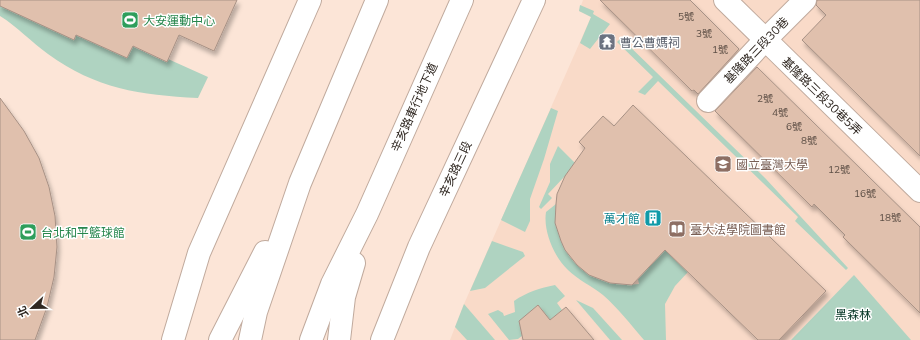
<svg xmlns="http://www.w3.org/2000/svg" width="920" height="340" font-family="Mulish,'Noto Sans TC',sans-serif">
  <style>
    .built { fill: #f9dac8 }
    .green { fill: #afd3c1 }
    .building { fill: #e0c0ad; stroke: #a79185; filter: url(#shadow) }
    .lines { fill: none; stroke-linecap: round; stroke-linejoin: round }
    .minor-casing { stroke: #c0aa9d; stroke-width: 24 }
    .major-casing { stroke: #c0aa9d; stroke-width: 24 }
    .minor { stroke: #fff; stroke-width: 22 }
    .major { stroke: #fff; stroke-width: 22 }
    .labels { text-anchor: middle; dominant-baseline: central; stroke-width: 3; stroke-linejoin: round; paint-order: stroke }
    .number-label { font-size: 10px; fill: #5c4e45 }
    .leisure-label { font-size: 12px; fill: #27864d; stroke: #fff; text-anchor: start }
    .worship-label { font-size: 12px; fill: #5b616d; stroke: #fff; text-anchor: start }
    .street-label { font-size: 12px; fill: #302822; stroke: #fff }
    .education-label { font-size: 12px; fill: #785e54; stroke: #fff; text-anchor: start }
    .culture-label { font-size: 12px; fill: #0d838f; stroke: #fff; text-anchor: end }
    .park-label { font-size: 12px; fill: #013322; stroke: #fff }
  </style>
  <defs>
    <filter id="shadow"><feDropShadow dx="2.5" dy="4.5" stdDeviation="2" flood-color="#0004"/></filter>
  </defs>
  <rect width="100%" height="100%" fill="#fce5d7"/>
  <!-- built -->
  <path class="built" d="M583,0H920V340H450L464,304L591,17L579,11Z"/>
  <!-- green -->
  <g class="green">
    <path d="M580,5L594,11L593,14L610,24L590,49L580,43L591,17L579,11Z"/>
    <path d="M0,6L76,35L127,58L132,46L166,62L168,59L208,77L198,98C140,95 96,89 48,54C31,42 18,27 0,16Z"/>
    <path d="M621,38L766,179L848,268L846,270L795,221L798,217L658,81L645,95L638,92L653,77L617,42Z"/>
    <path d="M551,108L558,111L544,159L530,199V221L525,232L501,220Z"/>
    <path d="M558,146L587,175L565,176L548,194L552,198L541,209L539,207L550,182V164Z"/>
    <path d="M556,204C552,254 589,290 639,284L638,279L665,250L688,272L675,286L665,304L666,340H644C631,325 618,308 603,295C592,286 578,280 568,270C554,257 543,231 546,212Z"/>
    <path d="M492,241L523,252L525,256L485,288L470,291Z"/>
    <path d="M854,275L911,340H791L853,276Z"/>
    <path d="M555,285L565,296L557,303L562,310L550,320L538,305L520,321V327L528,331L518,339L509,340L488,314L498,310L503,313L504,316L515,312L514,301C527,292 540,288 555,285Z"/>
    <path d="M576,300L593,308L622,340H610Z"/>
    <path d="M464,304L495,340H467L455,327Z"/>
  </g>
  <!-- building -->
  <g class="building">
    <path d="M0,0H237L214,51L179,35L167,62L133,46L127,58L76,35L74,40L0,6Z"/>
    <path d="M600,0H690L739,49L698,94L694,90L692,91Z"/>
    <path d="M817,0H920V156L802,40L826,15L816,5Z"/>
    <path d="M757,67L920,227V313L843,237L845,235L814,204L812,207L715,111Z"/>
    <path d="M0,98L24,131L39,158L49,187L55,216L57,247L54,277L47,307L35,340H0Z"/>
    <path d="M633,105L826,291L779,340H758L665,250L632,285L610,283L589,275L577,265L565,250L561,241L555,223L556,204L557,194L565,176L585,148L579,142L603,116L614,126Z"/>
    <path d="M538,305L550,320L566,307L594,340H523L519,321Z"/>
  </g>
  <g class="lines">
    <!-- minor casing -->
    <g class="minor-casing">
      <g id="minor">
        <path d="M725,0L920,191"/>
        <path d="M708,101L765,40L805,0"/>
      </g>
    </g>
    <!-- major casing -->
    <g class="major-casing">
      <g id="major">
        <path d="M173,340L199,253L310,0"/>
        <path d="M220,340L265,252"/>
        <path d="M250,340L256,312L300,183L377,0"/>
        <path d="M311,340L332,284L367,214L462,0"/>
        <path d="M339,340L344,297L354,263"/>
        <path d="M382,340L419,247L534,0"/>
      </g>
    </g>
    <!-- minor -->
    <use href="#minor" class="minor"/>
    <!-- major -->
    <use href="#major" class="major"/>
  </g>
  <!-- icons -->
  <defs>
    <g id="stadium-square" transform="scale(0.9)"><rect x="-9" y="-9" width="18" height="18" rx="4" fill="#2e9e5b" stroke="#fff"/><path d="M0-5a6.5 5 0 1 0 0 10a6.5 5 0 1 0 0-10ZM-3.5-1.8h7v3.6h-7Z" fill="#fff"/></g>
    <g id="temple-square" transform="scale(0.9)"><rect x="-9" y="-9" width="18" height="18" rx="4" fill="#6b7280" stroke="#fff"/><path d="M0-6L5-2H3V0L6.5 2.5H4V6H1.5V3h-3V6H-4V2.5H-6.5L-3 0V-2H-5Z" fill="#fff"/></g>
    <g id="university-square" transform="scale(0.9)"><rect x="-9" y="-9" width="18" height="18" rx="4" fill="#8d6e63" stroke="#fff"/><path d="M0-5L7-2L0 1L-7-2ZM-4 1L0 2.5L4 1V4Q0 6-4 4Z" fill="#fff"/></g>
    <g id="building-square" transform="scale(0.9)"><rect x="-9" y="-9" width="18" height="18" rx="4" fill="#0f9aa8" stroke="#fff"/><path d="M-4-6H4V6H1V3H-1V6H-4ZM-2.5-4.3h1.7v1.8h-1.7ZM.8-4.3h1.7v1.8H.8ZM-2.5-1h1.7V.8h-1.7ZM.8-1h1.7V.8H.8Z" fill="#fff"/></g>
    <g id="library-square" transform="scale(0.9)"><rect x="-9" y="-9" width="18" height="18" rx="4" fill="#8d6e63" stroke="#fff"/><path d="M-6-4Q-3-5.5-.7-3.5V5Q-3 3-6 4ZM6-4Q3-5.5 .7-3.5V5Q3 3 6 4Z" fill="#fff"/></g>
  </defs>
  <g fill-rule="evenodd">
    <use href="#stadium-square" x="130" y="20"/>
    <use href="#temple-square" x="607" y="42"/>
    <use href="#university-square" x="723" y="164"/>
    <use href="#building-square" x="653" y="218"/>
    <use href="#library-square" x="677" y="229"/>
    <use href="#stadium-square" x="28" y="232"/>
  </g>
  <g class="labels">
    <!-- number labels -->
    <g class="number-label">
      <text x="686" y="16">5號</text>
      <text x="704" y="33">3號</text>
      <text x="720" y="49">1號</text>
      <text x="765" y="98">2號</text>
      <text x="780" y="112">4號</text>
      <text x="794" y="126">6號</text>
      <text x="809" y="140">8號</text>
      <text x="839" y="169">12號</text>
      <text x="865" y="193">16號</text>
      <text x="890" y="217">18號</text>
    </g>
    <!-- leisure labels -->
    <g class="leisure-label">
      <text x="143" y="20">大安運動中心</text>
      <text x="41" y="232">台北和平籃球館</text>
    </g>
    <!-- worship labels -->
    <g class="worship-label">
      <text x="620" y="42">曹公曹媽祠</text>
    </g>
    <!-- street labels -->
    <g class="street-label">
      <text transform="translate(756 50) rotate(-46)">基隆路三段30巷</text>
      <text transform="translate(822 96) rotate(44)">基隆路三段30巷5弄</text>
      <text transform="translate(414 107) rotate(-66)">辛亥路車行地下道</text>
      <text transform="translate(455 169) rotate(-65)">辛亥路三段</text>
    </g>
    <!-- education labels -->
    <g class="education-label">
      <text x="736" y="164">國立臺灣大學</text>
      <text x="690" y="229">臺大法學院圖書館</text>
    </g>
    <!-- culture labels -->
    <g class="culture-label">
      <text x="640" y="218">萬才館</text>
    </g>
    <!-- park labels -->
    <g class="park-label">
      <text x="853" y="314">黑森林</text>
    </g>
  </g>
  <!-- north arrow -->
  <g transform="translate(32 308) rotate(248)" stroke="#ffffff" stroke-width="3" paint-order="stroke">
  <path d="M0-3L7 15L0 10L-7 15Z" fill="#302822"/>
  <text y="-6" font-size="11" font-weight="bold" text-anchor="middle" fill="#302822">北</text>
  </g>
</svg>
